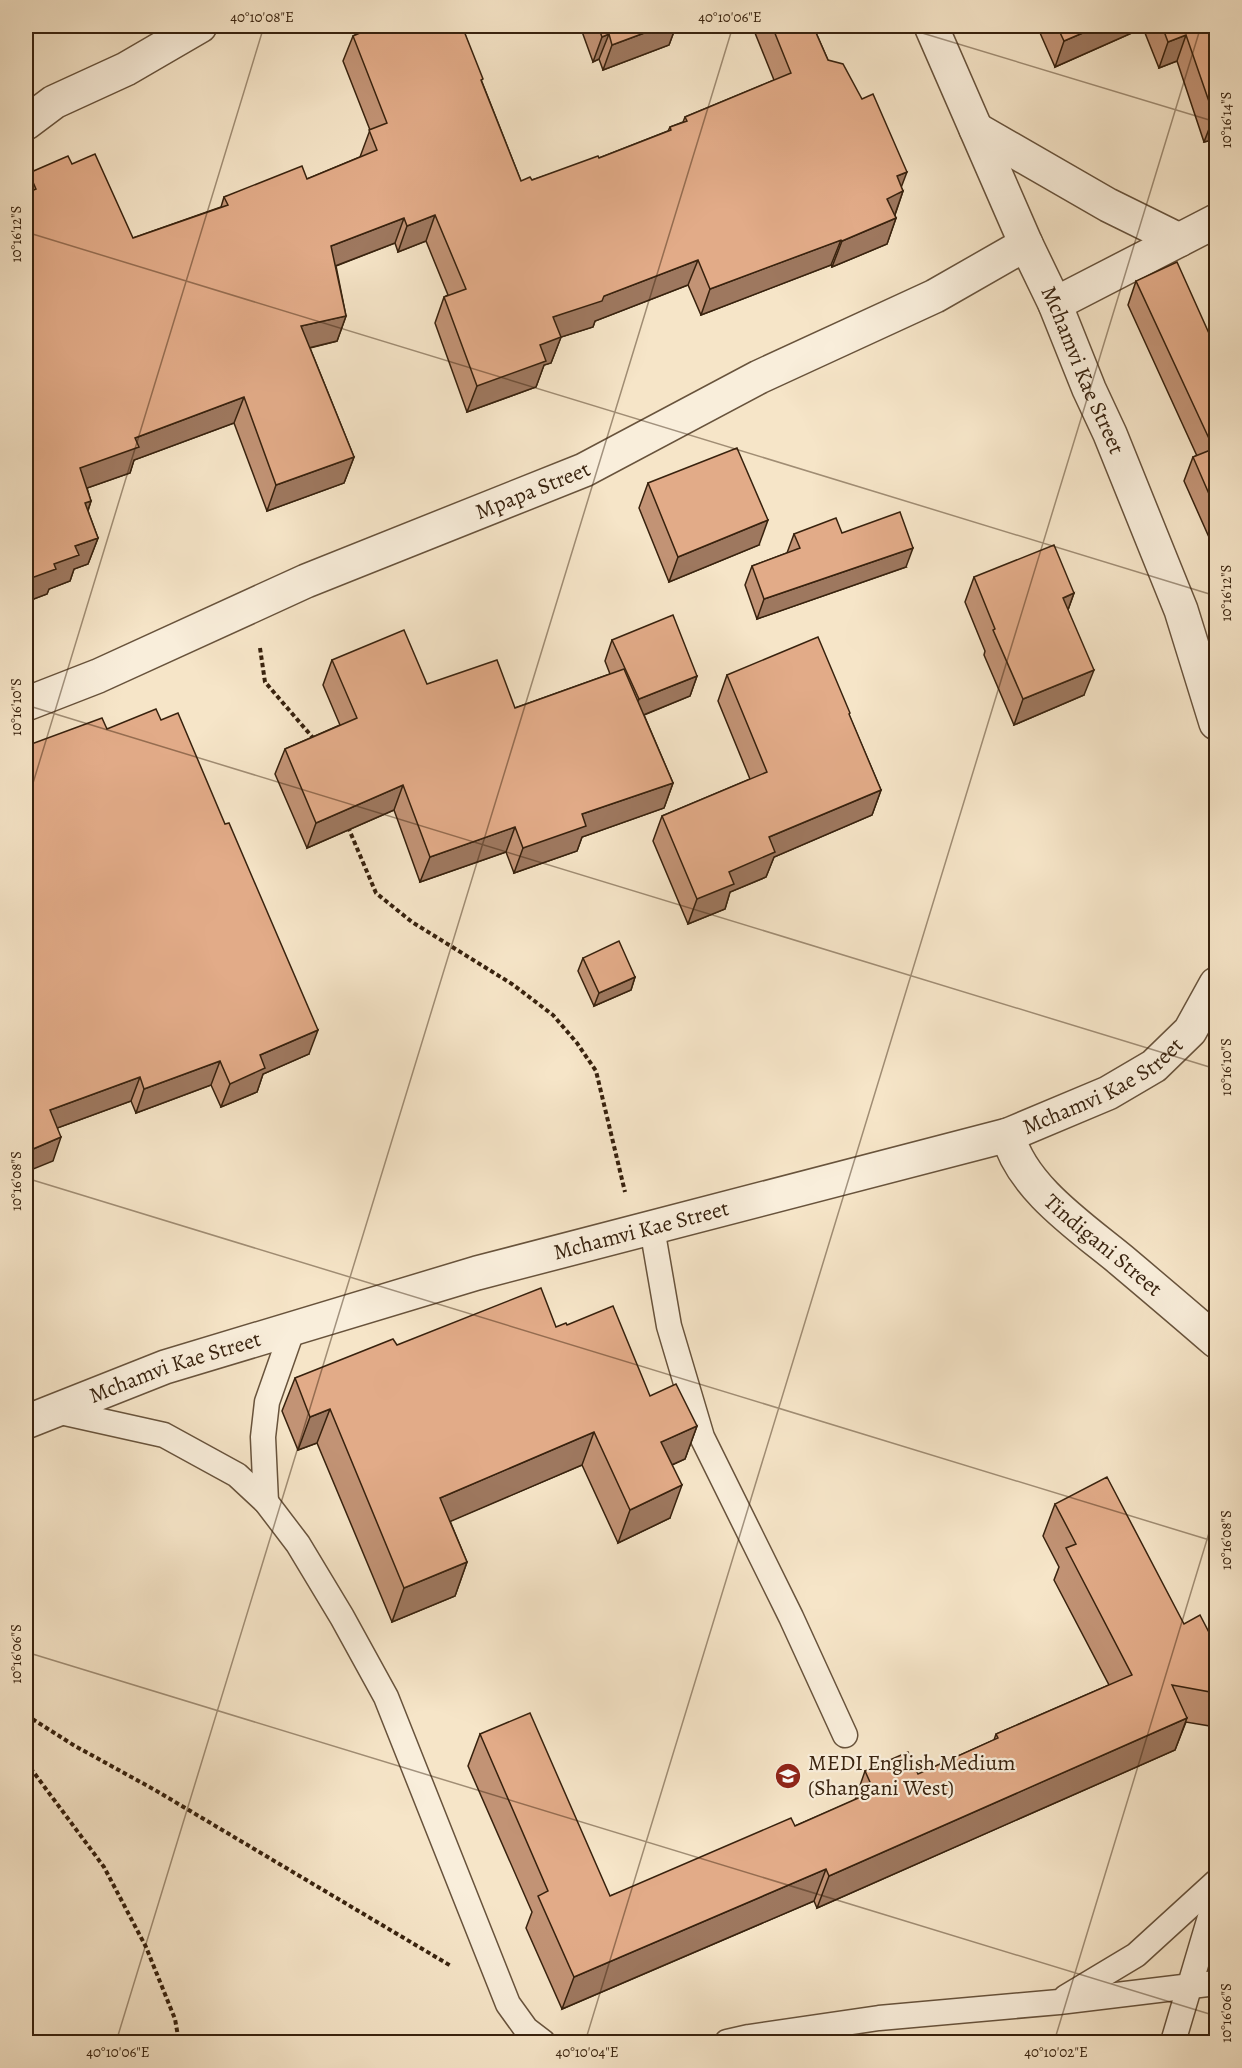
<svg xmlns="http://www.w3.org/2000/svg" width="1242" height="2068" font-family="Alegreya,serif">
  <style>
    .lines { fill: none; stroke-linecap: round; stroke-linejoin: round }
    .service-casing { stroke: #68533c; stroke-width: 27 }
    .minor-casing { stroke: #68533c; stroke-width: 36 }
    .path { stroke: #38220e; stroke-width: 4; stroke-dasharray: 4.5 3; stroke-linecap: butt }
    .service { stroke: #f9eedb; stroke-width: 24 }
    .minor { stroke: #f9eedb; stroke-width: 33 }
    .wall { fill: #c29375; stroke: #38220e; stroke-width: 1.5 }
    .shaded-wall { fill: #9e785f; stroke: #38220e; stroke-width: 1.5 }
    .building { fill: #e2ab88; stroke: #38220e; stroke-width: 1.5 }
    .ticks { fill: none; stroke: #38220e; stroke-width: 1.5; stroke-opacity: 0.45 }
    .labels { text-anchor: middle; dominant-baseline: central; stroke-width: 4.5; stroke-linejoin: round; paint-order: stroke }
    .street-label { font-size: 22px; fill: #38220e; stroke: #f9eedb }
    .poi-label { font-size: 22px; fill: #38220e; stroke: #f9eedb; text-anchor: start }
    .neatline { fill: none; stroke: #38220e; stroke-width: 2 }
    .ticks-label { font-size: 15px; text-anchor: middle; fill: #38220e }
  </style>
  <rect width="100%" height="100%" fill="#f6e5c8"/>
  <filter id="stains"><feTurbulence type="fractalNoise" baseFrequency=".00333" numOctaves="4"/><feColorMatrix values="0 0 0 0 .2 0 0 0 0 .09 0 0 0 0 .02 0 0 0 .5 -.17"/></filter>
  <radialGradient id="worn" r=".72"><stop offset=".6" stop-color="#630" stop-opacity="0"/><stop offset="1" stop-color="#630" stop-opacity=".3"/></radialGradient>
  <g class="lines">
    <!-- service casing -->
    <g class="service-casing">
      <g id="service">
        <path d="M652,1228L669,1326L702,1437L791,1617L845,1735"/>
        <path d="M56,1411L164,1435L237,1475L266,1502L298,1544L342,1617L386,1697L508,2004L526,2029L543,2042"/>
        <path d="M266,1502L263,1437L267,1402L293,1328"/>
        <path d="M1066,1997L1136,1955L1216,1882"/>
        <path d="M727,2042L749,2037L879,2018L1059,2002L1216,1983"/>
        <path d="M1173,2042L1216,1897"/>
      </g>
    </g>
    <!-- minor casing -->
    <g class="minor-casing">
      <g id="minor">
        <path id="s1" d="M931,26L1026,244L1055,304L1089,389L1110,434L1181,610L1216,723"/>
        <path d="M26,123L54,102L126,69L200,26"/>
        <path d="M976,129L1108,205L1179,240"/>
        <path d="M1055,304L1216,221"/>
        <path id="s2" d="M26,704L98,676L306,581L584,470L759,377L935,296L1026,244"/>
        <path id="s3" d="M1008,1135C1021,1187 1081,1227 1121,1260C1153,1287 1185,1314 1216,1341"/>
        <path id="s4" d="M26,1422L165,1367L477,1273L1008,1135L1108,1093L1154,1066L1190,1031L1216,984"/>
      </g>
    </g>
    <!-- path -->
    <g class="path">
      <path d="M260,648L265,682L314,739"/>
      <path d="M348,827L376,893L412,922L512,984L553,1015L577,1043L596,1071L625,1192"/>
      <path d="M26,1715L75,1746L155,1790L451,1966"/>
      <path d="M26,1762L104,1867L146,1947L175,2019L179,2042"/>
    </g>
    <!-- service -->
    <use href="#service" class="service"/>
    <!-- minor -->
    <use href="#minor" class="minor"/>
  </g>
  <!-- wall -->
  <g class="wall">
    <path d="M362,26H462L482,82L521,181L532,180L599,158L668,131L670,127L683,122L685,117L774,80L753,28L754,26H813L828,60L903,191L895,215L896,218L887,244L832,267L831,265L701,315L688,285L595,321L593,327L561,337L551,363L544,365L536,387L467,412L435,323L444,297L448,295L426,241L398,252L395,243L336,266L346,316L337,341L310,348L354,457L344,483L267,511L234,423L134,460L130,473L87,488L91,501L88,511L98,538L88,564L74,569L70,581L49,589L47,594L26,602V182L29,173L72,164L133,238L221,207L224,197L307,179L360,157L370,130L343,61L353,36L359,33Z"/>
    <path d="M580,26H676L669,45L603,70L599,59L593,62Z"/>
    <path d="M1037,26H1216V139L1204,142L1177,61L1159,68L1143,28L1055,67Z"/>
    <path d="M1136,281L1216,349V553L1184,481L1193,457L1197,456L1128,305Z"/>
    <path d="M648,483L759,545L669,582L639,508Z"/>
    <path d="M842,533L906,567L757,619L745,585L752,566L787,553L794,534Z"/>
    <path d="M974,577L1074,593L1068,610L1084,695L1014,725L984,655L985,651L965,602Z"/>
    <path d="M612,640L697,676L690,696L644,715L673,783L664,808L582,837L577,851L514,873L506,852L420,882L394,810L307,848L275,774L285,749L340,725L323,685L332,660L515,708L610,674L605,661Z"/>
    <path d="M727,675L849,715L881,790L872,815L774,857L766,877L730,892L725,909L688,924L653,841L662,816L750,779L718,701Z"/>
    <path d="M107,729L309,1054L263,1074L257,1092L221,1107L211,1085L136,1113L131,1101L57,1128L53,1161Z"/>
    <path d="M583,958L635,977L631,990L594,1006L578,971Z"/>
    <path d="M567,1325L650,1396L697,1426L685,1459L672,1465L670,1518L618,1543L582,1465L450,1521L467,1562L455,1596L392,1622L317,1443L298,1450L282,1411L295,1378L397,1345L556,1327Z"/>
    <path d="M1055,1504L1184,1624L1216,1646V1727L1186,1722L1175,1750L817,1908L814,1901L562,2009L526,1928L532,1912L468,1766L480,1734L610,1896L795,1826L855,1800L865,1771L918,1774L994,1740L996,1734L1109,1685L1054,1580L1059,1567L1043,1536Z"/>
  </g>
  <!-- shaded-wall -->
  <g class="shaded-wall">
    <path d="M663,26H676L669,45L603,70L612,45Z"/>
    <path d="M1099,26H1144L1143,28L1055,67L1064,41Z"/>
    <path d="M609,34L599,59L593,62L602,37Z"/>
    <path d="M1186,35L1177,61L1159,68L1168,42Z"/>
    <path d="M1214,116H1216V139L1204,142Z"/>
    <path d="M907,172L899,193L903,191L894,217L887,199L897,176Z"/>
    <path d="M435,215L426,241L398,252L407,226Z"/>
    <path d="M404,218L395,243L322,271L331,246Z"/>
    <path d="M896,218L887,244L832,267L842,241Z"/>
    <path d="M841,240L831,265L701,315L710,289Z"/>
    <path d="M698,260L688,285L595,321L593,327L561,337L551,363L544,365L536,387L467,412L477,386L553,317L604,296Z"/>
    <path d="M346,316L337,341L292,352L301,326Z"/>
    <path d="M244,397L234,423L134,460L130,473L70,494L80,468L135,438Z"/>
    <path d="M354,457L344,483L267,511L276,485Z"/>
    <path d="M91,501L82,527L85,503Z"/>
    <path d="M768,520L759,545L669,582L678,557Z"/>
    <path d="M98,538L88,564L74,569L70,581L49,589L47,594L26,602V580L54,564L75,546Z"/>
    <path d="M913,548L906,567L757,619L764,599Z"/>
    <path d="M1074,593L1065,618L1063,598Z"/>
    <path d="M1094,670L1084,695L1014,725L1023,699Z"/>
    <path d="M697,676L690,696L631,720L639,699Z"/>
    <path d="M673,783L664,808L582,837L577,851L514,873L523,848L582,814Z"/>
    <path d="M403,785L394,810L307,848L316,823Z"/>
    <path d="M881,790L872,815L774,857L766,877L730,892L725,909L688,924L697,899L769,837Z"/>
    <path d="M515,827L506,852L420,882L430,857Z"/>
    <path d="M635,977L631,990L594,1006L599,993Z"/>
    <path d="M318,1030L309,1054L263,1074L257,1092L221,1107L230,1084L260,1055Z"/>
    <path d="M220,1061L211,1085L136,1113L144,1089Z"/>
    <path d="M140,1077L131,1101L41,1134L50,1110Z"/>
    <path d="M61,1137L53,1161L26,1172V1152Z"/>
    <path d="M330,1409L317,1443L298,1450L310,1417Z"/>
    <path d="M697,1426L685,1459L649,1475L661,1442Z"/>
    <path d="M594,1432L582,1465L428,1531L440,1498Z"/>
    <path d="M682,1485L670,1518L618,1543L630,1510Z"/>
    <path d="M467,1562L455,1596L392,1622L404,1588Z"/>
    <path d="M1187,1718L1175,1750L817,1908L829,1876Z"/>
    <path d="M826,1869L814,1901L562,2009L574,1977Z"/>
  </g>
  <!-- building -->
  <g class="building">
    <path d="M368,26H462L483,79L481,80L521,181L530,177L532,180L598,156L599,158L671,130L670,127L687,121L685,117L791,73L772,26H813L828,60L843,64L862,99L873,94L907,172L897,176L903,191L887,199L896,218L842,241L841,240L710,289L698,260L604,296L602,301L553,317L561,337L540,345L546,361L477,386L444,297L466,289L435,215L407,226L404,218L331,246L346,316L301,326L354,457L276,485L244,397L135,438L139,447L80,468L91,501L85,503L98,538L75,546L79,555L54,564L56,569L26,580V256L28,255L26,250V193L36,189L29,173L68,156L72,164L95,154L133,238L228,205L224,197L302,166L307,179L377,150L369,130L387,123L353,36L369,29Z"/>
    <path d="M598,26H663L612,45L609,34L602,37Z"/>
    <path d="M1057,26H1099L1064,41Z"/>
    <path d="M1162,26H1216V116H1214L1186,35L1168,42Z"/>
    <path d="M1177,262L1216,349V510L1193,457L1213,449L1212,445L1136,281Z"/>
    <path d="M737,448L768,520L678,557L648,483Z"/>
    <path d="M900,512L913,548L764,599L752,566L800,548L794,534L836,518L842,533Z"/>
    <path d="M1054,545L1074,593L1063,598L1094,670L1023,699L993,630L995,629L974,577Z"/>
    <path d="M673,615L697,676L639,699L612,640Z"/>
    <path d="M404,630L427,684L497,660L515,708L624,669L673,783L582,814L586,826L523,848L515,827L430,857L403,785L316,823L285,749L357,718L332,660Z"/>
    <path d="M818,637L850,713L849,714L881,790L769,837L775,852L729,872L734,884L697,899L662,816L767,772L727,675Z"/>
    <path d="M156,709L161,720L178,713L225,824L229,823L318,1030L260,1055L265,1068L230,1084L220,1061L144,1089L140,1077L50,1110L61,1137L26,1152V746L102,718L107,729Z"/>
    <path d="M619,941L635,977L599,993L583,958Z"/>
    <path d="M541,1288L556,1327L566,1323L567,1325L613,1306L650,1396L676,1384L697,1426L661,1442L682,1485L630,1510L594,1432L440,1498L467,1562L404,1588L330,1409L310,1417L295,1378L393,1339L397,1345Z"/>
    <path d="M1107,1477L1184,1624L1200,1615L1216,1646V1693L1172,1685L1187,1718L829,1876L826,1869L574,1977L538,1896L548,1891L480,1734L530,1713L610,1896L791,1818L795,1826L874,1791L865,1771L908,1752L918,1774L998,1738L996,1734L1132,1675L1066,1548L1076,1544L1055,1504Z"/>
  </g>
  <!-- ticks -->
  <path class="ticks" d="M899,26L1216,122M26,232L1216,596M26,705L1216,1069M26,806L264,26M26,1178L1216,1542M26,1652L1216,2016M116,2042L733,26M585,2042L1201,26M1054,2042L1216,1510"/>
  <!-- icons -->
  <defs>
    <g id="school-disc" transform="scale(1.35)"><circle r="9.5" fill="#8f2418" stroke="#f9eedb"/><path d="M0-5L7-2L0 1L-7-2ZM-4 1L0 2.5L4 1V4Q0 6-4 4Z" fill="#fff"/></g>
  </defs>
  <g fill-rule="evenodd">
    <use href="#school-disc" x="788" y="1776"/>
  </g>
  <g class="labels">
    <!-- street labels -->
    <g class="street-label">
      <text stroke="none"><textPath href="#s1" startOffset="376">Mchamvi Kae Street</textPath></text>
      <text stroke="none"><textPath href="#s2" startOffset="550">Mpapa Street</textPath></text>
      <text stroke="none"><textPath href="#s4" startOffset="1131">Mchamvi Kae Street</textPath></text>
      <text stroke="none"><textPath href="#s4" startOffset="645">Mchamvi Kae Street</textPath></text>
      <text stroke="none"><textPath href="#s3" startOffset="148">Tindigani Street</textPath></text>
      <text stroke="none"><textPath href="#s4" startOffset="159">Mchamvi Kae Street</textPath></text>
    </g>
    <!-- poi labels -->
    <g class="poi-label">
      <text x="808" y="1763">MEDI English Medium<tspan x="808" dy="25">(Shangani West)</tspan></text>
    </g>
  </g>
  <!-- margin -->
  <rect width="1242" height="2068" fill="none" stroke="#f6e5c8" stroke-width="66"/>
  <rect x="33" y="33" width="1176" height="2002" class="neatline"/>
  <g class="ticks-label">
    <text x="262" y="22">40°10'08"E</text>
    <text x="730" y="22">40°10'06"E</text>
    <text transform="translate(1226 120) rotate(-90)" y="5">10°16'14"S</text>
    <text transform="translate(16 234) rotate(-90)" y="5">10°16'12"S</text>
    <text transform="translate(1226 593) rotate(-90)" y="5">10°16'12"S</text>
    <text transform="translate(16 707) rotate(-90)" y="5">10°16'10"S</text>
    <text transform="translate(1226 1067) rotate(-90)" y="5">10°16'10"S</text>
    <text transform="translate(16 1181) rotate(-90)" y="5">10°16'08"S</text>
    <text transform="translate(1226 1540) rotate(-90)" y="5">10°16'08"S</text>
    <text transform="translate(16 1654) rotate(-90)" y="5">10°16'06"S</text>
    <text transform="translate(1226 2013) rotate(-90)" y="5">10°16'06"S</text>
    <text x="118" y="2057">40°10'06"E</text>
    <text x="587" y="2057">40°10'04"E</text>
    <text x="1056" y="2057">40°10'02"E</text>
  </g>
  <rect width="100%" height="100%" filter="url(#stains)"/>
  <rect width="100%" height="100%" fill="url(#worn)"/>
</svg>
